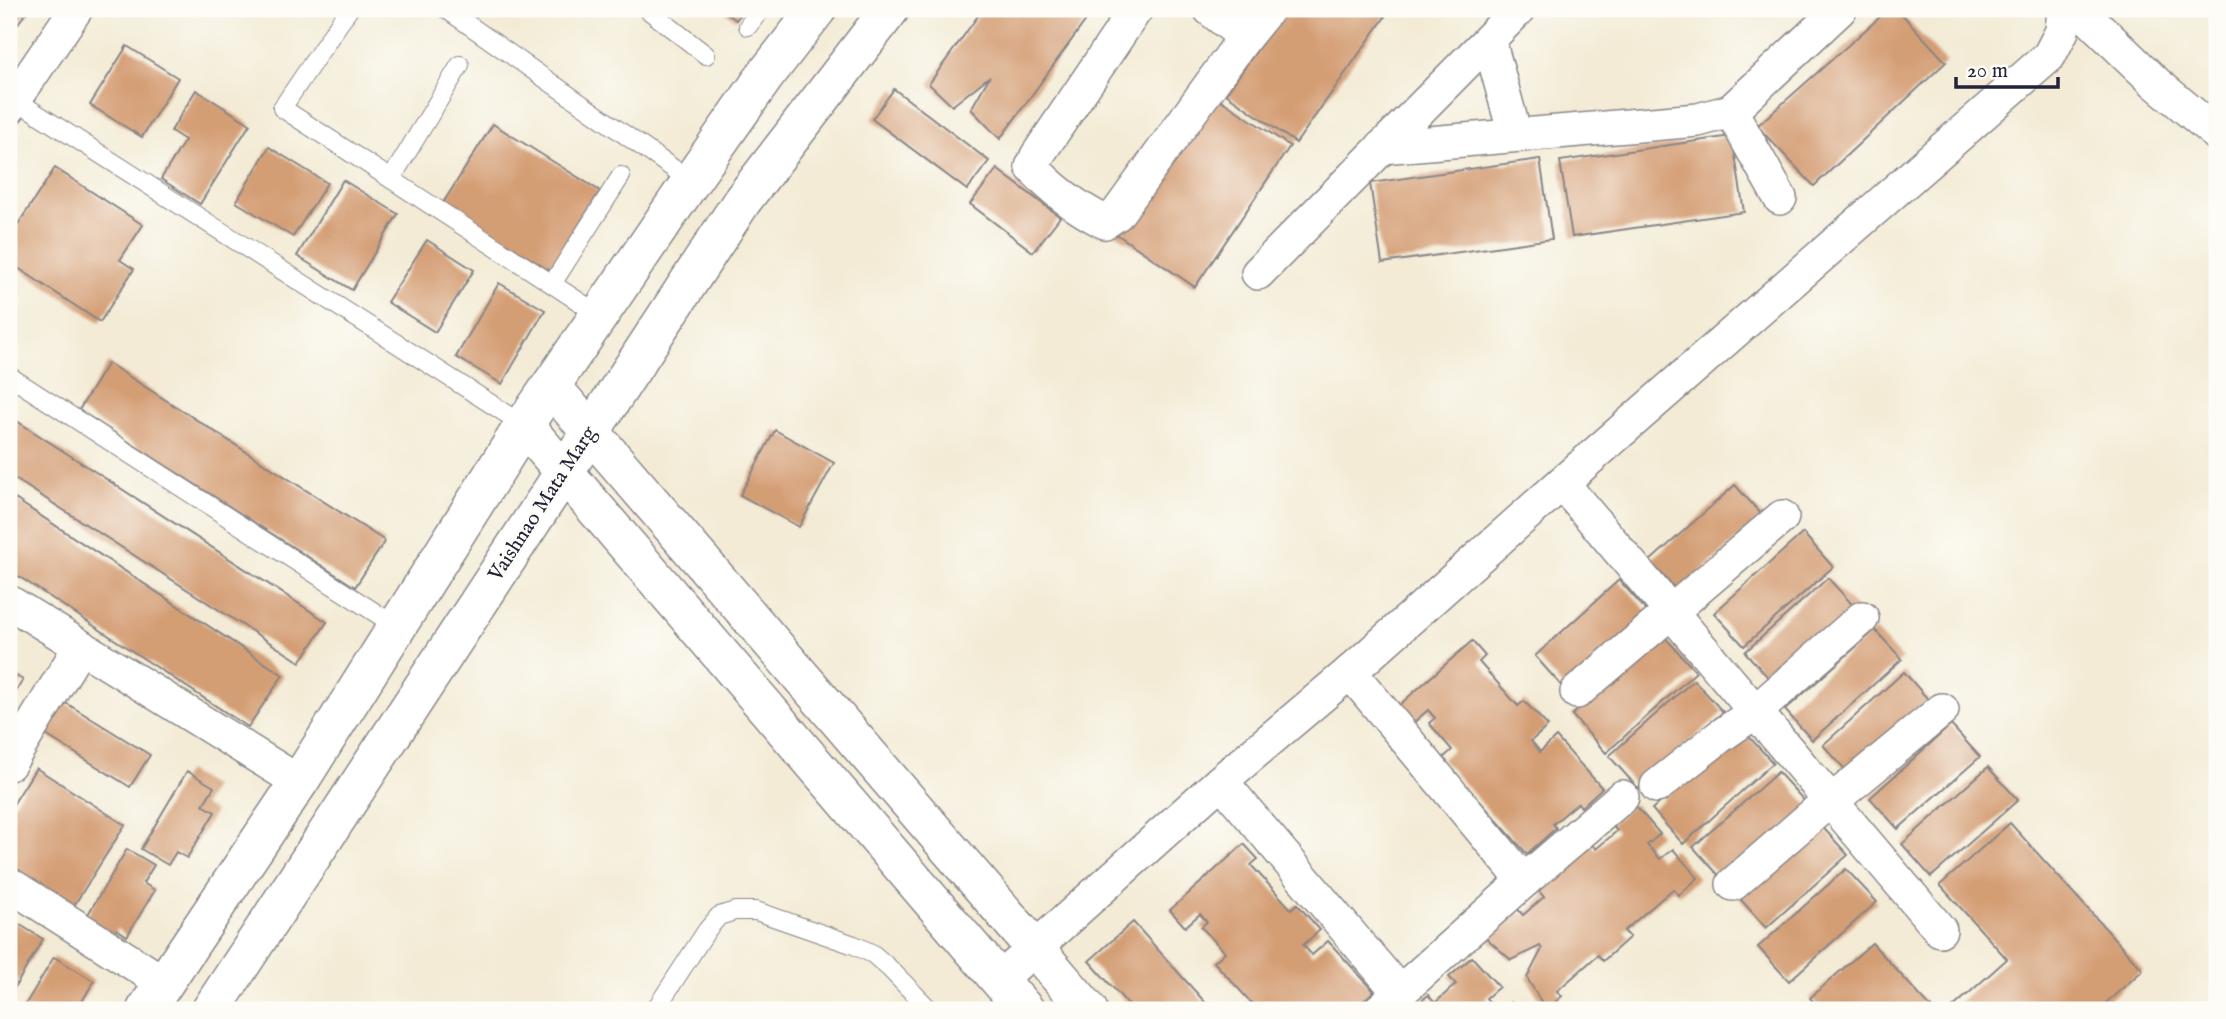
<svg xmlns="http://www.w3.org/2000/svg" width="2226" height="1019" font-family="'IM FELL English',serif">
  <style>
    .building { fill: #d49e74 }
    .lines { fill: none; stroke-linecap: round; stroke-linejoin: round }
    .service-casing { stroke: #8a8688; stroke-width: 20 }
    .minor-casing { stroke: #8a8688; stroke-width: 36 }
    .tertiary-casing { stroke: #8a8688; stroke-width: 41 }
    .secondary-casing { stroke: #8a8688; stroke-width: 41 }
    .service { stroke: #fff; stroke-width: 18 }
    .minor { stroke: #fff; stroke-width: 33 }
    .tertiary { stroke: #fff; stroke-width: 38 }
    .secondary { stroke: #fff; stroke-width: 38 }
    .labels { text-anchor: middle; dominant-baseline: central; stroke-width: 5; stroke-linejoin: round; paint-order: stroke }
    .street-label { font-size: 21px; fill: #22223b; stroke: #fdfcf7 }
  </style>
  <rect width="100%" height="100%" fill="#fdfcf7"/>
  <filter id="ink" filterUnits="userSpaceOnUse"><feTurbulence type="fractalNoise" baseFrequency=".0143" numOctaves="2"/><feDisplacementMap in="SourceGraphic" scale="14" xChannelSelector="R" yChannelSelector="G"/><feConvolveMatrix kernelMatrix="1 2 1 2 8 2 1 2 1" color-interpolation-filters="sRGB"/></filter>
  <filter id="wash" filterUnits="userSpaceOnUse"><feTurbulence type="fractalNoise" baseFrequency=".00686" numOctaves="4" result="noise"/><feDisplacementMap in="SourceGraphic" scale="28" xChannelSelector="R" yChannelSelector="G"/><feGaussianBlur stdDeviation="1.57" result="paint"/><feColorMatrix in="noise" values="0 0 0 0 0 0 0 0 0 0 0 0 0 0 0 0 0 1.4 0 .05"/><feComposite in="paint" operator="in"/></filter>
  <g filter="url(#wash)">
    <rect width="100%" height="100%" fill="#f3ebd5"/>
    <g id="blocks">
      <!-- building -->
      <g class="building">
        <path d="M9,9H29L9,35Z"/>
        <path d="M721,9H744L736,20Z"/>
        <path d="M983,9H1094L1000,139L971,109L990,76L952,106L929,84Z"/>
        <path d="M1286,9H1374L1385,17L1296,143L1226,94Z"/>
        <path d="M1889,9H1897L1946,62L1814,186L1757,126Z"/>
        <path d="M127,46L178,78L142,137L90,105Z"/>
        <path d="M894,89L989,161L967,190L872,119Z"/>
        <path d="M196,90L250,124L200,204L161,179L185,140L171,131Z"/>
        <path d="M1210,93L1290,146L1195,287L1115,233Z"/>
        <path d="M493,124L600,191L550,271L443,203Z"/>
        <path d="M1732,136L1744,212L1572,237L1560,161Z"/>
        <path d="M269,147L327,183L293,237L236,202Z"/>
        <path d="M1540,159L1552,239L1382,263L1370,183Z"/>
        <path d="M55,168L143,225L120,260L134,269L100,322L9,262V238Z"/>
        <path d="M997,169L1060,217L1033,252L970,204Z"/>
        <path d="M343,180L398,214L352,290L297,256Z"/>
        <path d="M427,240L474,270L435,332L387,302Z"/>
        <path d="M499,283L545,310L502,384L456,357Z"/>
        <path d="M108,363L385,541L355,587L79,410Z"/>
        <path d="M9,416L327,622L300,662L9,475Z"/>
        <path d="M775,430L834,463L799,527L740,495Z"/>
        <path d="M1735,485L1763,516L1678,592L1650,561Z"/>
        <path d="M9,495L283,675L248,727L9,570Z"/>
        <path d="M1803,533L1833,567L1744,646L1714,613Z"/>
        <path d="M1828,578L1860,613L1777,687L1745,652Z"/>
        <path d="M1619,580L1652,617L1567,692L1535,656Z"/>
        <path d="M1875,630L1902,659L1812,740L1785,710Z"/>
        <path d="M1662,634L1696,672L1606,753L1572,715Z"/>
        <path d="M1472,641L1485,656L1479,662L1518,706L1524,701L1548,726L1531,741L1540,752L1556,737L1602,788L1581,807L1578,803L1553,824L1556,828L1527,854L1442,759L1452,750L1429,723L1435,718L1428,710L1412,724L1397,707Z"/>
        <path d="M9,672L23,680L9,703Z"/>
        <path d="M1904,672L1933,705L1852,777L1823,745Z"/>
        <path d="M1694,680L1723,712L1638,788L1609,756Z"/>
        <path d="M53,695L150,755L130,787L33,727Z"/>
        <path d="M1951,725L1980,757L1898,829L1870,798Z"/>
        <path d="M1742,729L1773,763L1683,844L1652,809Z"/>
        <path d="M1988,767L2018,800L1931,877L1902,844Z"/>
        <path d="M36,768L125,825L73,907L9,867V811Z"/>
        <path d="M187,771L214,787L203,805L215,812L187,858L176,852L168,865L141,849Z"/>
        <path d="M1778,772L1809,806L1724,881L1693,847Z"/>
        <path d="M1634,804L1660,834L1647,845L1660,859L1673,849L1698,878L1679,895L1673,889L1624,931L1630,937L1603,961L1598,955L1557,991L1562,996L1546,1010L1527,978L1542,949L1540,946L1511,960L1484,936L1515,906L1523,915L1544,897L1536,888L1589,842L1596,849L1617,831L1611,824Z"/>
        <path d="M1816,820L1848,855L1766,928L1735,893Z"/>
        <path d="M2010,823L2143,970L2098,1010H1950L2007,959L1940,885Z"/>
        <path d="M1244,844L1258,859L1251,865L1291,909L1297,904L1320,930L1303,945L1312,955L1328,941L1374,991L1354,1010L1350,1005L1344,1010H1258L1214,962L1225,952L1201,927L1207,922L1200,914L1185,927L1170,910Z"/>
        <path d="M127,849L154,865L143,883L155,890L127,936L117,929L109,943L81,926Z"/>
        <path d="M1846,869L1877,902L1789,981L1758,947Z"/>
        <path d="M9,918L43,939L9,997Z"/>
        <path d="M1133,922L1212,1010H1133L1089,961Z"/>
        <path d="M1872,943L1933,1010H1821L1810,998Z"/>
        <path d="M54,957L94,981L77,1010H22Z"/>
        <path d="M1472,957L1499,987L1486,998L1496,1010H1411L1428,995L1435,1003L1456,984L1449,977Z"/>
        <path d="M1511,1002L1518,1010H1502Z"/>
      </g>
    </g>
  </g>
  <g filter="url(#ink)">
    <use href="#blocks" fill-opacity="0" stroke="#8a8688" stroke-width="2"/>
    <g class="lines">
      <!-- service casing -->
      <g class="service-casing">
        <g id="service">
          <path d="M349,9L282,108L598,314"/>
          <path d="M446,9L691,181"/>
          <path d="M647,9L706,55"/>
          <path d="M748,26L761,9"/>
          <path d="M14,99L524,425"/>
          <path d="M391,179L460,65"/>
          <path d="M552,284L621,176"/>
          <path d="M9,376L396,626"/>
          <path d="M655,1010L707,930L719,916L735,911H756L854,945L873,954L889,968L930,1010"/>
        </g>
      </g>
      <!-- minor casing -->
      <g class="minor-casing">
        <g id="minor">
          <path d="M1136,9L1037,156L1032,167C1051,189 1080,210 1105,222L1117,214L1245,37L1268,9"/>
          <path d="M1210,9L1245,37"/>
          <path d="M2079,9L2156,83L2217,134"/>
          <path d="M1489,40L1515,135"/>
          <path d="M9,108L76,9"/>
          <path d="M1731,111L1780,198"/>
          <path d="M1382,147L1698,120L1731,111L1840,9"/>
          <path d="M1258,273L1519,9"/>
          <path d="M1562,483L1940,930"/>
          <path d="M9,602L299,782"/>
          <path d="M1350,672L1524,881"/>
          <path d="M1577,692L1782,517"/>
          <path d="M9,764L80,647"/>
          <path d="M1221,781L1399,992"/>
          <path d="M1657,786L1719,737L1755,712L1862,618"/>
          <path d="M9,884L164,983"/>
          <path d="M1733,884L1830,800L1844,791L1942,710"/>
          <path d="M999,980L1221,781L1350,672L1562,483L2049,56L2062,31L2064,9"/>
          <path d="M1380,1010L1524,881L1622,797"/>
        </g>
      </g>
      <!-- tertiary casing -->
      <g class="tertiary-casing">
        <g id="tertiary">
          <path d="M551,386L1088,1010"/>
          <path d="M524,425L1025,1010"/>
        </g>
      </g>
      <!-- secondary casing -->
      <g class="secondary-casing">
        <g id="secondary">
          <path d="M146,1010L299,782L524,425L691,181L765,76L817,9"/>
          <path d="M211,1010L742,201L890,9"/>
        </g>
      </g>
      <!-- service -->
      <use href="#service" class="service"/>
      <!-- minor -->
      <use href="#minor" class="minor"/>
      <!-- tertiary -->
      <use href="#tertiary" class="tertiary"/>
      <!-- secondary -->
      <use href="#secondary" class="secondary"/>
    </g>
  </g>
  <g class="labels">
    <!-- street labels -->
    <g class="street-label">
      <text transform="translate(543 504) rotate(-57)">Vaishnao Mata Marg</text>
    </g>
  </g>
  <!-- margin -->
  <rect width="2226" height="1019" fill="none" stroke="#fdfcf7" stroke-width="35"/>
  <!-- scale -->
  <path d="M1956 77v10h102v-10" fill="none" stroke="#22223b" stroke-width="3.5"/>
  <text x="1967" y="77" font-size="21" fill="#22223b" stroke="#fdfcf7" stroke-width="5" paint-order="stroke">20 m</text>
</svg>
